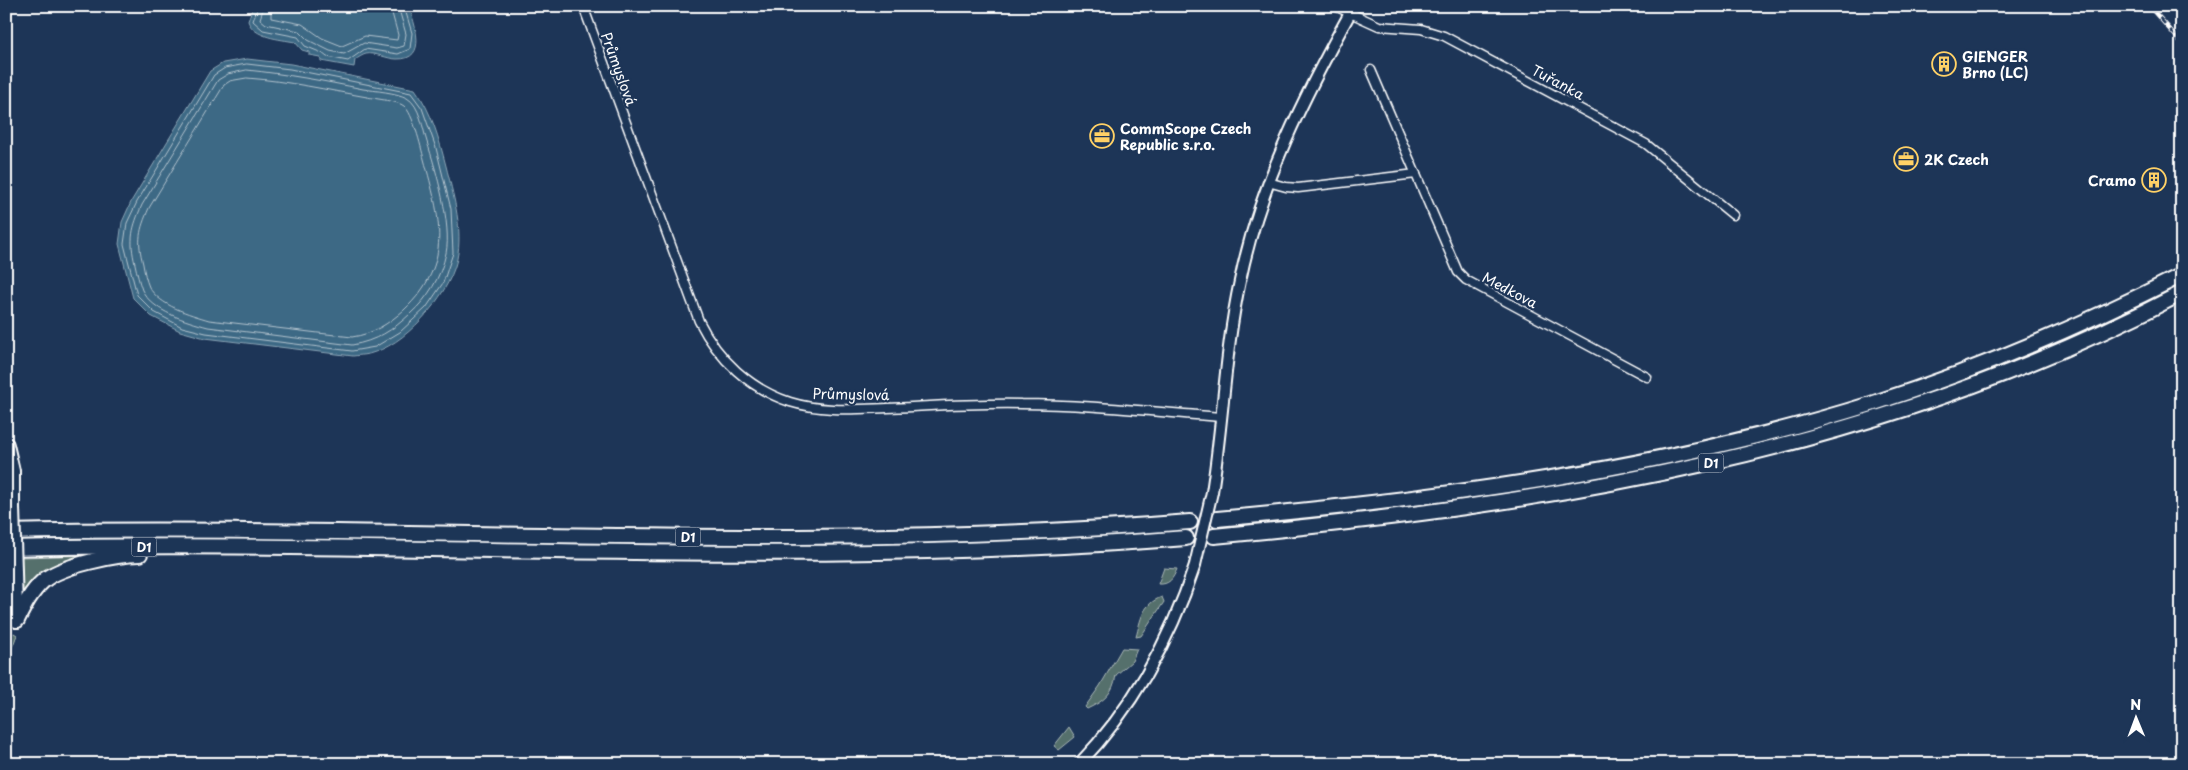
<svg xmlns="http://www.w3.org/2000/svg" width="2188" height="770" font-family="'Playpen Sans',sans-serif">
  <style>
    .green { fill: #556f6c; stroke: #aab7b6 }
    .water { fill: #3e6985; stroke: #8ba5b6 }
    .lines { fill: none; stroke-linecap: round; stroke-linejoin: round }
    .shore { stroke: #b2c3ce; stroke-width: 1 }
    .minor-casing { stroke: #fff; stroke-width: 11 }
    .tertiary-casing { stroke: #fff; stroke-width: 14 }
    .motorway-casing { stroke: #fff; stroke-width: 18 }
    .minor { stroke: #1d3557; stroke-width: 8 }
    .tertiary { stroke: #1d3557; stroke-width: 10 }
    .motorway { stroke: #1d3557; stroke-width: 14 }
    .rail-casing { stroke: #fff; stroke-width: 4.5 }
    .rail { stroke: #1d3557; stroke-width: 2.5; stroke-dasharray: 8; stroke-linecap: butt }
    .tertiary-bridge-casing { stroke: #fff; stroke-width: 14; stroke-linecap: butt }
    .motorway-bridge-casing { stroke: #fff; stroke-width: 18; stroke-linecap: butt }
    .tertiary-bridge { stroke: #1d3557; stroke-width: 10 }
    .motorway-bridge { stroke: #1d3557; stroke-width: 14 }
    .labels { text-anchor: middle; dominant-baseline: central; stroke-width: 4.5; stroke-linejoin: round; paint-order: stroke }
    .shield { fill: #1d3557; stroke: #bbc2cd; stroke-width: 1 }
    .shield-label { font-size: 12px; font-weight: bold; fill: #fff }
    .poi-label { font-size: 14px; font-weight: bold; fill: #fff; stroke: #1d3557; text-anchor: start }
    .street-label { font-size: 14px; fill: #fff; stroke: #1d3557 }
  </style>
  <rect width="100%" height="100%" fill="#1d3557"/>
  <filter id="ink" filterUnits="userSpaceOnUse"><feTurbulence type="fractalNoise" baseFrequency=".02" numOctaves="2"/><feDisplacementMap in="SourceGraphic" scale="10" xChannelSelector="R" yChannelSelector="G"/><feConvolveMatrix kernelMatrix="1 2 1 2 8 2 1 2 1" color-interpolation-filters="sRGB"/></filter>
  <g filter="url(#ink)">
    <!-- green -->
    <g class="green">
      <path d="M97,555C65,561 36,567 21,600V557Z"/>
      <path d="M1164,568L1177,569C1173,579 1169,585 1158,584Z"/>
      <path d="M1162,597L1164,602L1141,636L1136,637C1141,619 1142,604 1162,597Z"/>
      <path d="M14,633L17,635L6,663V636Z"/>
      <path d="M1122,648L1137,649L1132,661L1116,675C1113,694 1104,701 1087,709L1085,707L1100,686Z"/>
      <path d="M1069,727L1075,737L1059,750L1054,746Z"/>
    </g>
    <!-- water -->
    <g class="water">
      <path d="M253,6H409C414,23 429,60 397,59C387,59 375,52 366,54C362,55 358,58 355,60L354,67L321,61L320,57L309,55V52L302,50L295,42C280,39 254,38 248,21Z"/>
      <path d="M247,59L291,64L415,89C432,112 439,139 446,166C453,194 462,224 458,253C454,289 410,341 375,352C368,355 360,355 353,356L205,338L180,331L151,316L133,298L119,244L122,222L132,200L210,71L223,63Z"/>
    </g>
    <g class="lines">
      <!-- shore -->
      <g class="shore">
        <path d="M258,6L253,21L263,30L298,37L305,46L322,53L327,57L348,61L365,49L398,54L410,49L412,33L404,6"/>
        <path d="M264,6L260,19L266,24L299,31L308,40L330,51L344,54L364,43L397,48L404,46L406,34L398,6"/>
        <path d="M271,6V18L302,24L322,38L342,46L365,36L397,40L398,35L390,6"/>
        <path d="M247,64L290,69L411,93L422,108L436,148L451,209L453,253L443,283L426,308L400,332L375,347L352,351L206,333L182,327L154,312L137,295L124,244L127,223L137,202L214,75L225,68Z"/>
        <path d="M247,70C286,74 324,81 363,89C376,91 395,92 407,98C420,105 423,130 427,142C436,169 452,226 446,253C441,277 428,298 410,314C393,330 376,341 352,345L208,327C186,321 153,312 142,290C139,282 137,273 135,264C129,239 132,228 142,205L218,80L228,74Z"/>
        <path d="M247,78C288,81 327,90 367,97C376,99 398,101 404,106C413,113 421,147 424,159C440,218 454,263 404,310C388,324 373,334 352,337L209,320C189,314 160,306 149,287C146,280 144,271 143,264C137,240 139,231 149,208L224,85L230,81Z"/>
      </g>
      <!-- minor casing -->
      <g class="minor-casing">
        <g id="minor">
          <path d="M583,6L699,321C718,359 750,389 790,402C822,412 856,409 888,408C933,406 977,403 1021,404C1088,404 1155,412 1222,417"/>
          <path d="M1335,6L1379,26L1421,29L1444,36L1646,144L1733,215"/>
          <path d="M1371,70L1458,272L1466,280L1647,377"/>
          <path d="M1268,182L1286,187L1298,188L1416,174"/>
        </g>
      </g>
      <!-- tertiary casing -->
      <g class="tertiary-casing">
        <g id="tertiary">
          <path d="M1212,492C1223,422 1225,350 1240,281C1260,183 1305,94 1354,6"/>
          <path d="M1079,764C1133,708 1171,638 1195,565"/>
        </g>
      </g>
      <!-- motorway casing -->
      <g class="motorway-casing">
        <g id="motorway">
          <path d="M6,445L12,471V508"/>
          <path d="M1217,519C1437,499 1659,470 1871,404C1978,370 2081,326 2182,275"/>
          <path d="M6,532C401,524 796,554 1190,522"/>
          <path d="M1214,536C1552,504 1877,453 2182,293"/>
          <path d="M6,548C400,539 793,570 1186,538"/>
          <path d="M14,572L15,612L17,620"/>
          <path d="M17,620C24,606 31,592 43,581C60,566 117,554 140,554"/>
        </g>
      </g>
      <!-- minor -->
      <use href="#minor" class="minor"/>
      <!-- tertiary -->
      <use href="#tertiary" class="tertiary"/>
      <!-- motorway -->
      <use href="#motorway" class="motorway"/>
      <!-- rail casing -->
      <g class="rail-casing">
        <path id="rail" d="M2149,6L2182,43"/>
      </g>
      <!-- rail -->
      <use href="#rail" class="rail"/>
      <!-- tertiary-bridge casing -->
      <g class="tertiary-bridge-casing">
        <path id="tertiary-bridge" d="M1195,565L1212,492"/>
      </g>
      <!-- motorway-bridge casing -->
      <g class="motorway-bridge-casing">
        <path id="motorway-bridge" d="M12,508L14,572"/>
      </g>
      <!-- tertiary-bridge -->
      <use href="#tertiary-bridge" class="tertiary-bridge"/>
      <!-- motorway-bridge -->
      <use href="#motorway-bridge" class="motorway-bridge"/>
    </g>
  </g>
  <!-- icons -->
  <defs>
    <g id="building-ring" transform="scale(1.25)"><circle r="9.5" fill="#1d3557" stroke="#ffd166" stroke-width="1.5"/><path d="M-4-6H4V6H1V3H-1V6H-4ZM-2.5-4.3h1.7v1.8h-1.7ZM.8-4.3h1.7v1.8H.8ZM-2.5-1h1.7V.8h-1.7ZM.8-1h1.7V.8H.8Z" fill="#ffd166"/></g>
    <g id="office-ring" transform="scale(1.25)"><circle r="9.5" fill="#1d3557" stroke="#ffd166" stroke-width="1.5"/><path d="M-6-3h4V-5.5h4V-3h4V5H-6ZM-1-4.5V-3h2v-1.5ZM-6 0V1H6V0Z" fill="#ffd166"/></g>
  </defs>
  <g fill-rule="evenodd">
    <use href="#building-ring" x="1944" y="64"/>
    <use href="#office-ring" x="1102" y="136"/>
    <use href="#office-ring" x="1906" y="159"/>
    <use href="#building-ring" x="2154" y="180"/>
  </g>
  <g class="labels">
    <!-- shield labels -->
    <g class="shield">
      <rect x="1698.5" y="453.5" width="25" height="19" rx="4"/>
      <rect x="675.5" y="527.5" width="25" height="19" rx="4"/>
      <rect x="131.5" y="537.5" width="25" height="19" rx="4"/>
    </g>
    <g class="shield-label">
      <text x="1711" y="463">D1</text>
      <text x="688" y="537">D1</text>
      <text x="144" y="547">D1</text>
    </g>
    <!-- poi labels -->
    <g class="poi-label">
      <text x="1962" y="56">GIENGER<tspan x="1962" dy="16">Brno (LC)</tspan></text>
      <text x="1120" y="128">CommScope Czech<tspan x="1120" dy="16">Republic s.r.o.</tspan></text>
      <text x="1924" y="159">2K Czech</text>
      <text x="2136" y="180" text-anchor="end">Cramo</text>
    </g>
    <!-- street labels -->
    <g class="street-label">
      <text transform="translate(619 69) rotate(70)">Průmyslová</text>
      <text transform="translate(1558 82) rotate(28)">Tuřanka</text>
      <text transform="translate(1510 290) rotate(28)">Medkova</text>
      <text transform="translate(851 394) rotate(1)">Průmyslová</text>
    </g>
  </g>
  <!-- margin -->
  <rect width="2188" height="770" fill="none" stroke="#1d3557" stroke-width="25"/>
  <rect x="12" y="12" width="2163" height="745" fill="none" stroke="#fff" stroke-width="2" filter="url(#ink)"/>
  <!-- north arrow -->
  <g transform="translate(2136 718) rotate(359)" stroke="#1d3557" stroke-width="4" paint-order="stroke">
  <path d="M0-4L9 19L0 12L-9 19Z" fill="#ffffff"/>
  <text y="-8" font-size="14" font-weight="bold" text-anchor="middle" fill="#ffffff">N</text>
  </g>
</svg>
